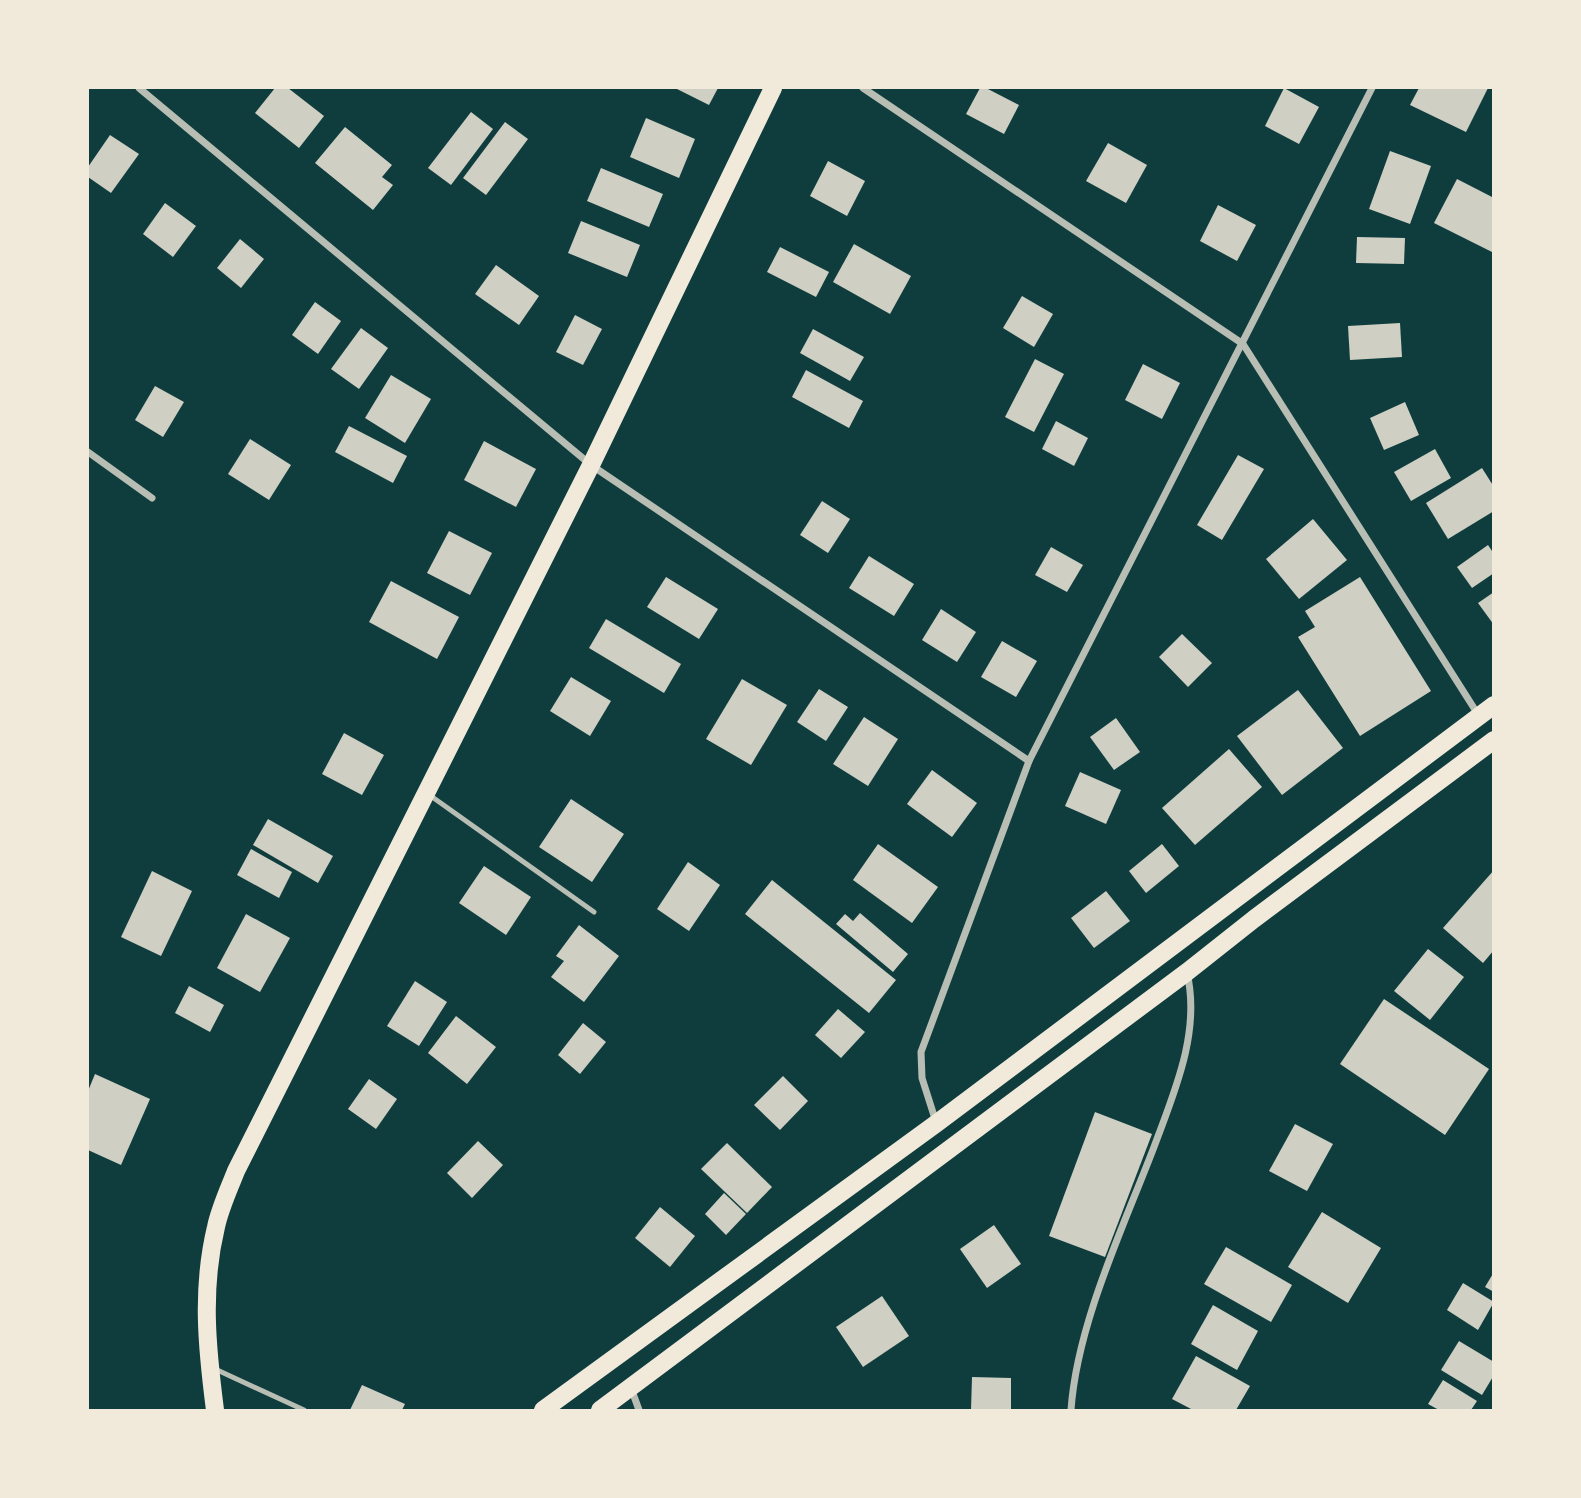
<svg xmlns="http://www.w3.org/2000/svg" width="1581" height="1498" font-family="'Golos Text',sans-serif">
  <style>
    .building { fill: #cfcfc3 }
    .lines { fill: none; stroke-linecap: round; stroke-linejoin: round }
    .service { stroke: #b8beb3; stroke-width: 5 }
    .minor { stroke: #b8beb3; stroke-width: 7 }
    .primary { stroke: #f1e9da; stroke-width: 18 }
  </style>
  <rect width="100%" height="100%" fill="#0f3d3e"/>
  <!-- building -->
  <g class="building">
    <path d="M275,88H288L324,116L299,148L255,113Z"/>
    <path d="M675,88H718L709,105Z"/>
    <path d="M980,88H986L1019,105L1004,134L966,114Z"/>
    <path d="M1284,88L1319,107L1299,144L1265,126Z"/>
    <path d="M1419,88H1488L1466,132L1410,105Z"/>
    <path d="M471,112L493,129L451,185L428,168Z"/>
    <path d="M646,118L695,139L679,178L630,157Z"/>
    <path d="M505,122L528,139L486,195L463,178Z"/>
    <path d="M345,127L392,165L382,177L393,185L373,210L315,163Z"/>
    <path d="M110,135L139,154L111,193L88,177V167Z"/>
    <path d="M1108,143L1147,165L1126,203L1086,181Z"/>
    <path d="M1390,151L1431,166L1410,224L1369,209Z"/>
    <path d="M828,161L865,181L847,216L810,196Z"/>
    <path d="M601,168L663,194L649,227L587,201Z"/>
    <path d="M1457,179L1494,198V253L1434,223Z"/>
    <path d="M165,203L196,226L173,257L143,234Z"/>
    <path d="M1218,205L1256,225L1237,261L1200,241Z"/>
    <path d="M581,221L640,245L627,277L568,253Z"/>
    <path d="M1357,237L1405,238L1404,264L1356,263Z"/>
    <path d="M240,239L264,259L241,288L217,268Z"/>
    <path d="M854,244L911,276L890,314L833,282Z"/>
    <path d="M780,247L829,272L816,297L767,272Z"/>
    <path d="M496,265L539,296L519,325L475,294Z"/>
    <path d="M1022,296L1053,314L1034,347L1003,328Z"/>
    <path d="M315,302L341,321L318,354L292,335Z"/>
    <path d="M575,315L602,329L583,365L556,352Z"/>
    <path d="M1400,323L1402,357L1350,360L1348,326Z"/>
    <path d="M361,328L388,348L359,389L331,369Z"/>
    <path d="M813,329L864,357L850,381L800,353Z"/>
    <path d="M1035,359L1064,374L1034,432L1005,417Z"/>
    <path d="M1143,364L1180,383L1162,419L1125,400Z"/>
    <path d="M806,370L863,401L849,428L792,397Z"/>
    <path d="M391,375L431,399L405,443L365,418Z"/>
    <path d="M155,386L184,402L163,437L135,420Z"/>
    <path d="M1405,402L1419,435L1384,450L1370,418Z"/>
    <path d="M1056,421L1088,438L1074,466L1042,449Z"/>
    <path d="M349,426L407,456L393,483L335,452Z"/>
    <path d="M250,439L291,465L269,500L228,474Z"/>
    <path d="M484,441L536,469L516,507L464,480Z"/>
    <path d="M1435,449L1451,478L1411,501L1394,472Z"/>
    <path d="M1238,455L1264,469L1222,540L1197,525Z"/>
    <path d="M1482,468L1494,487V511L1448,539L1426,503Z"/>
    <path d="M822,501L850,519L828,553L800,535Z"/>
    <path d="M1313,519L1347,560L1299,599L1266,559Z"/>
    <path d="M449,531L492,553L470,595L427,573Z"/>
    <path d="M1488,545L1494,554V573L1472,588L1457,567Z"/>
    <path d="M1051,547L1083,565L1067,592L1035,575Z"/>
    <path d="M869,556L914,584L894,616L849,588Z"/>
    <path d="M666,577L718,609L699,639L647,607Z"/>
    <path d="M1360,577L1431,691L1360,736L1298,637L1315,627L1305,611Z"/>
    <path d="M391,581L459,617L437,659L369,622Z"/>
    <path d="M1494,592V625L1478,603Z"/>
    <path d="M941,609L976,632L957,662L922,640Z"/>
    <path d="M606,619L681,664L664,693L589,648Z"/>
    <path d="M1182,634L1212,663L1188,687L1159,657Z"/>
    <path d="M1002,641L1037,661L1016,697L981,677Z"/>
    <path d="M571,677L611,701L590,736L550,711Z"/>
    <path d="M742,679L787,705L751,765L706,739Z"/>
    <path d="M819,689L848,707L826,741L797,722Z"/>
    <path d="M1298,690L1343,748L1282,795L1237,736Z"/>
    <path d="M864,717L898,739L868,786L833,764Z"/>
    <path d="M1116,718L1140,752L1114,770L1090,737Z"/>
    <path d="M344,733L384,755L362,795L322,774Z"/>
    <path d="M1229,749L1262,787L1195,845L1162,808Z"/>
    <path d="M932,770L977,803L952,837L907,804Z"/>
    <path d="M1080,772L1121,790L1106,824L1065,806Z"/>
    <path d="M571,799L624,834L592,882L539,847Z"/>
    <path d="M268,819L333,856L318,883L253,845Z"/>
    <path d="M878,844L938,887L912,923L853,880Z"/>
    <path d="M1162,844L1179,866L1146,893L1129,871Z"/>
    <path d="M251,849L292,872L279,898L237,875Z"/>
    <path d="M688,862L720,885L689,931L657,909Z"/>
    <path d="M484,866L531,897L506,935L459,903Z"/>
    <path d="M1494,870V950L1483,963L1443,928Z"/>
    <path d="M152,871L192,891L161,956L121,937Z"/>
    <path d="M772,880L896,980L869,1013L745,914Z"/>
    <path d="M1106,891L1130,921L1094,948L1071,918Z"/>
    <path d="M860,913L908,954L893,972L836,924L845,914L853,921Z"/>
    <path d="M246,914L290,938L260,992L217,968Z"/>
    <path d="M579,925L619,956L584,1002L551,977L564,961L556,956Z"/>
    <path d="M1428,949L1464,977L1430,1020L1394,991Z"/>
    <path d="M415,981L447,1002L419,1046L387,1026Z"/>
    <path d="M189,986L224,1005L210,1032L175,1013Z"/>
    <path d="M1384,999L1489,1069L1445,1135L1340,1064Z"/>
    <path d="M838,1009L865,1032L841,1058L815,1035Z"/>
    <path d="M456,1016L496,1047L467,1084L428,1053Z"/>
    <path d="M583,1023L606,1042L580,1074L558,1055Z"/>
    <path d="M95,1074L150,1099L121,1165L88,1150V1091Z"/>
    <path d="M783,1076L808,1101L780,1130L754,1105Z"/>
    <path d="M369,1079L397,1099L376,1129L348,1109Z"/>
    <path d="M1095,1112L1152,1134L1105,1257L1049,1236Z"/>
    <path d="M1295,1124L1333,1144L1307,1191L1269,1171Z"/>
    <path d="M478,1141L503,1165L472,1198L447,1173Z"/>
    <path d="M727,1143L772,1187L747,1213L701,1169Z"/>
    <path d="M724,1193L746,1214L726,1235L705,1214Z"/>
    <path d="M660,1207L695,1236L670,1267L635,1238Z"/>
    <path d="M1322,1212L1381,1248L1348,1303L1288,1267Z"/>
    <path d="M994,1225L1021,1264L987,1288L960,1249Z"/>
    <path d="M1226,1247L1292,1285L1271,1322L1204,1284Z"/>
    <path d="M1494,1272V1292L1485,1287Z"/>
    <path d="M1463,1283L1494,1302L1478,1330L1447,1310Z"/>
    <path d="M882,1296L909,1336L863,1367L836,1327Z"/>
    <path d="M1213,1305L1258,1331L1237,1370L1191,1344Z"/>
    <path d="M1459,1341L1494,1362V1375L1482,1395L1441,1370Z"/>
    <path d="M1196,1356L1250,1386L1236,1410H1193L1172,1399Z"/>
    <path d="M972,1377L1011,1378V1410H971Z"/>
    <path d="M1443,1380L1477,1401L1471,1410H1439L1428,1404Z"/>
    <path d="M362,1385L405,1404L402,1410H350Z"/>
  </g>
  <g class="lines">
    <!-- service -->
    <g class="service">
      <path d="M428,794L594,912"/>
      <path d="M215,1369L304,1410"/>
    </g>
    <!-- minor -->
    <g class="minor">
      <path d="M139,88L591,465L1029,761"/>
      <path d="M863,88L1243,344L1479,716"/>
      <path d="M88,452L152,498"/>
      <path d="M936,1122L922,1078L921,1052L1029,761L1372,88"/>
      <path d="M631,1388L639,1410"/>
      <path d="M1071,1410C1077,1324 1123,1228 1154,1147C1174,1093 1201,1032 1187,973"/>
    </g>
    <!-- primary -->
    <g class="primary">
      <path d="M215,1410C207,1348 201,1289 216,1227C220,1208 229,1189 236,1171L591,465L773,88"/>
      <path d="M543,1410L937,1123L1494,705"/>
      <path d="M600,1410L1187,972L1254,919L1494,740"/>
    </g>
  </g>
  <!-- border -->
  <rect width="1581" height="1498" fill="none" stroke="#f1e9da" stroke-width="178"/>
</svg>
